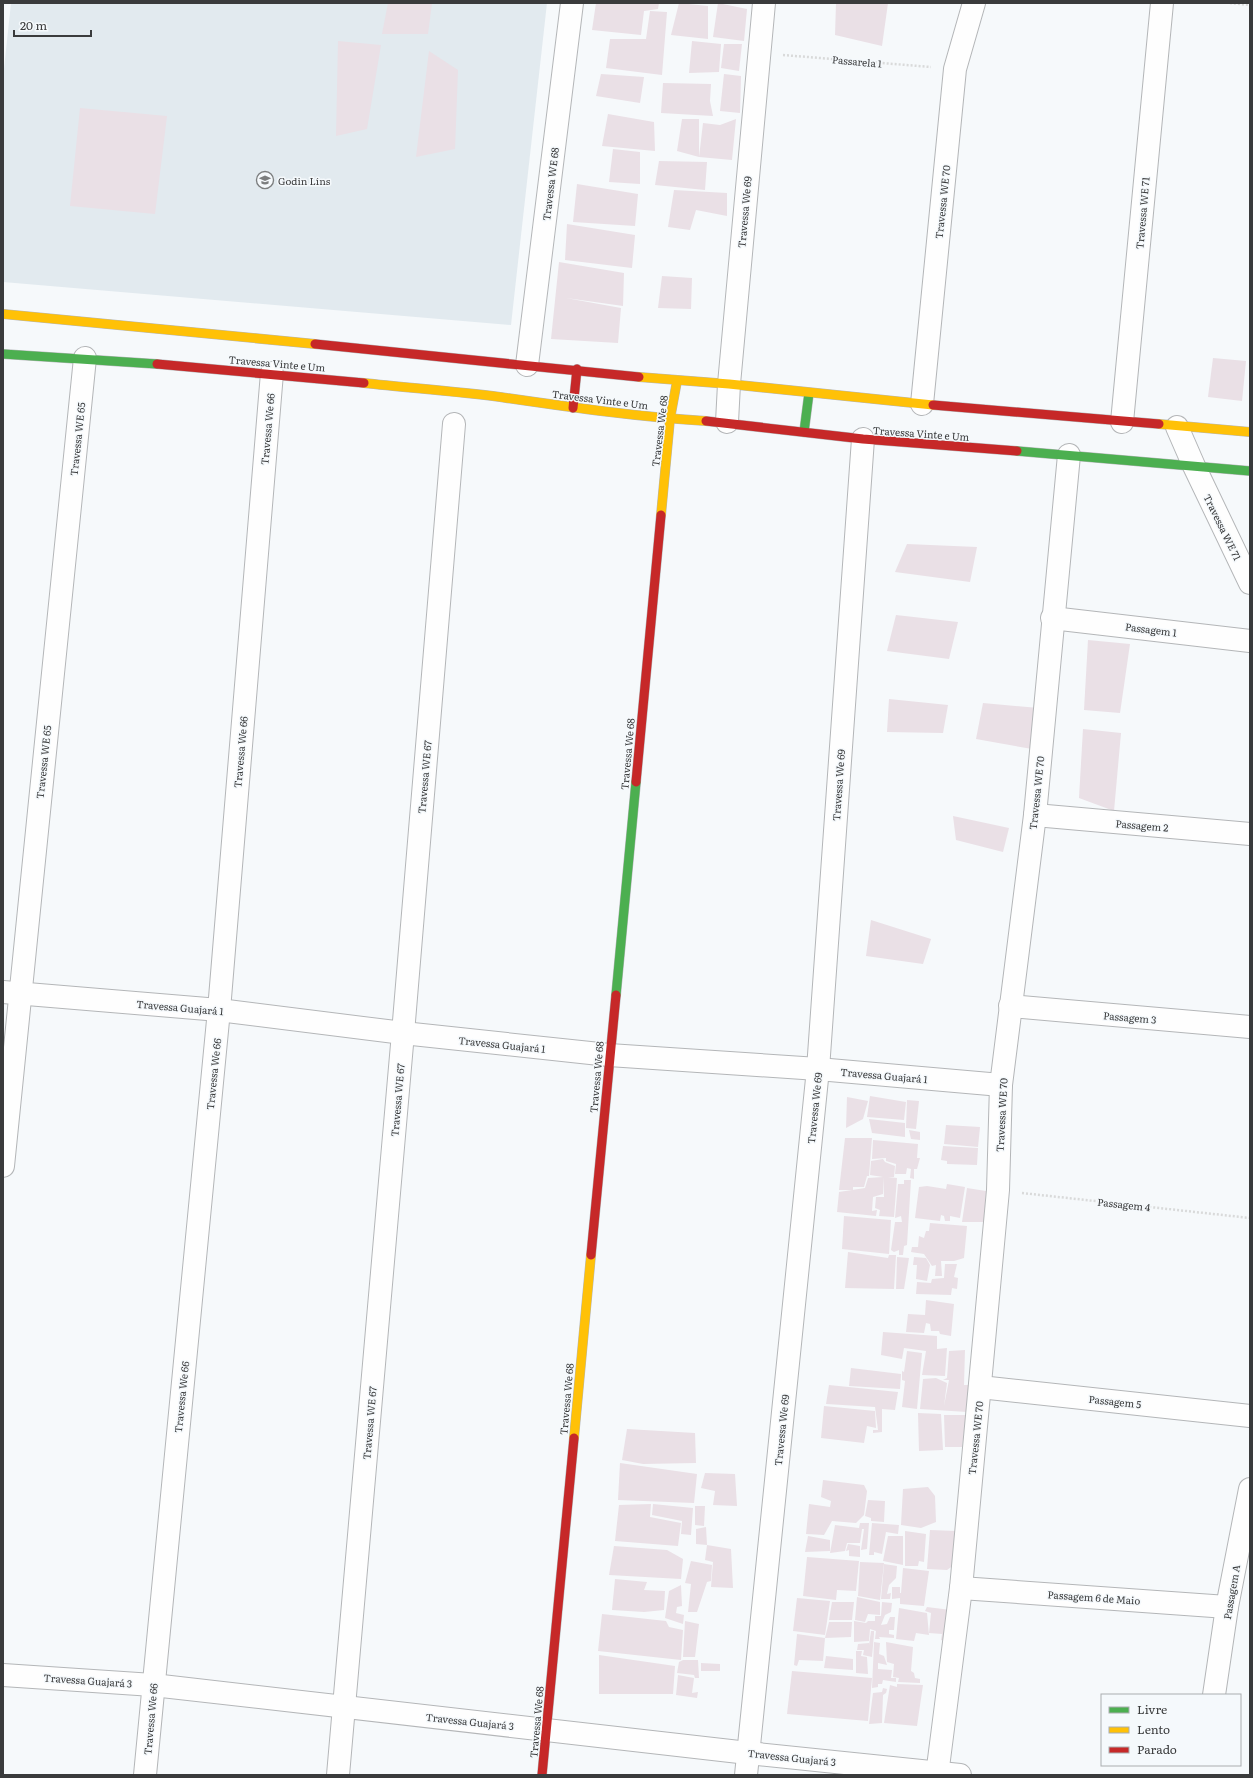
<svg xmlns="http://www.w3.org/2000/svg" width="1253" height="1778" font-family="Literata,serif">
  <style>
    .built { fill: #e2eaef }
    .building { fill: #eae0e6 }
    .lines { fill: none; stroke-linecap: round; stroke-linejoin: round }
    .street-casing { stroke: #b4b6b8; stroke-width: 24 }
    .fast-casing { stroke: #b4b6b8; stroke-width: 10 }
    .slow-casing { stroke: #b4b6b8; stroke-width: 10 }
    .jam-casing { stroke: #b4b6b8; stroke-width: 10 }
    .path { stroke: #d9dada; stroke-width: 2.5; stroke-dasharray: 2 2; stroke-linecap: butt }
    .street { stroke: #fefefe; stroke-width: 22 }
    .fast { stroke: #4caf50; stroke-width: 9 }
    .slow { stroke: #ffc107; stroke-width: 9 }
    .jam { stroke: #c62828; stroke-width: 9 }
    .labels { text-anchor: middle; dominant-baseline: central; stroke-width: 3; stroke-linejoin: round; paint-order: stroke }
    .street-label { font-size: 10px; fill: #3a3b3c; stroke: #f5f9fc }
    .poi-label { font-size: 10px; fill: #3a3b3c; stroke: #f5f9fc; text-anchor: start }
  </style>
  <rect width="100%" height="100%" fill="#f6f9fb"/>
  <!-- built -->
  <path class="built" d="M11,3H547L511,325L3,282V78Z"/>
  <!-- building -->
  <g class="building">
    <path d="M388,3H432L428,34H382Z"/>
    <path d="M596,3H659L658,9L644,11L641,35L592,30Z"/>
    <path d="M679,3L708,6V39L671,35Z"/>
    <path d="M718,3L747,9L744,41L713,37Z"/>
    <path d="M836,3H888L882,46L835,35Z"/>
    <path d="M650,11L667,12L662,75L606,68L610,39H646Z"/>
    <path d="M338,41L381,45L367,129L336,136Z"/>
    <path d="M692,41L721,44L719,72L689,73Z"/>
    <path d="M724,44H742L739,71L721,68Z"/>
    <path d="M429,51L458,70L455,149L416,157Z"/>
    <path d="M601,74L644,77L640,103L596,96Z"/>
    <path d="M724,74L741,76L740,113L720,111Z"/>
    <path d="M663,83L711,84L710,101L713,116L661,113Z"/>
    <path d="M80,108L167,116L155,214L70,206Z"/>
    <path d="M608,114L654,122L655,151L602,146Z"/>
    <path d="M682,119H699V157L677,151Z"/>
    <path d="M736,119L732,160L699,157L703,123L720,125Z"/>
    <path d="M613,149L640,152V184L609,182Z"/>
    <path d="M659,161L707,162L705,190L655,185Z"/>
    <path d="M577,184L638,194L635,226L573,222Z"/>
    <path d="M674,190L727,193V216L696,210L690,230L668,227Z"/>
    <path d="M567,224L635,235L632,268L565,260Z"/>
    <path d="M559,262L624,273L623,306L566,298L621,308L618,343L551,339Z"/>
    <path d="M662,276L692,278L691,309L658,308Z"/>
    <path d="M1213,358L1246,361L1242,401L1208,397Z"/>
    <path d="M907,544L977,547L970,582L895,572Z"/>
    <path d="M896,615L958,622L949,659L887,651Z"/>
    <path d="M1088,640L1130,644L1120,713L1084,710Z"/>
    <path d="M889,699L948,705L943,733L887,732Z"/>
    <path d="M983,703L1039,708L1032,749L976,739Z"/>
    <path d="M1083,729L1121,733L1114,811L1079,798Z"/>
    <path d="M953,816L1009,828L1003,852L956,840Z"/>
    <path d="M871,920L931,939L923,964L866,956Z"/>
    <path d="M870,1096L906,1102L904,1120L867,1117Z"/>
    <path d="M847,1097L868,1101L863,1119L846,1128Z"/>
    <path d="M907,1100L919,1101L916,1129L906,1128Z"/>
    <path d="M869,1119L905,1123V1137L872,1133Z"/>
    <path d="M946,1125L980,1127L978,1147L944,1144Z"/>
    <path d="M909,1130L920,1132V1140L911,1139Z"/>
    <path d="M845,1138H872L869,1176H867L864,1187H853V1190H839Z"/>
    <path d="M873,1140L918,1144L917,1158H920L917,1169H914V1179L910,1178L911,1169L907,1168L906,1174H895L896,1164L886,1161V1158L872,1159Z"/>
    <path d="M943,1146L978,1148L977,1165L947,1164V1161L941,1160Z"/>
    <path d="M883,1159L885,1162L895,1166L894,1177H888L897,1178L894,1217L879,1216L880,1210L875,1208L876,1197H884L883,1177V1194L873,1197L872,1211L877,1210L876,1216L837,1212L839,1192L865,1188L868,1178L883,1177L870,1175L871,1161Z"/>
    <path d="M904,1180H911L907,1245L904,1246L903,1255H899V1250L894,1252L891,1250L895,1222H902L901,1216L895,1218L898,1184H904Z"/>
    <path d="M947,1184L965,1187L960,1218L950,1216V1221H945L944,1216L941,1215L940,1221L915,1218L919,1187L927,1186L946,1189Z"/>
    <path d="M967,1188L986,1191L984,1222H962Z"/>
    <path d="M844,1216L891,1220L889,1254L842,1249Z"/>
    <path d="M930,1223L967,1226L964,1258L954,1261H941L942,1276H935L936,1265L932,1266L924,1254L911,1252L912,1247H918L919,1236L924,1238L926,1231H929Z"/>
    <path d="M848,1252L888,1258L889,1255H896L894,1289L845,1288Z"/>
    <path d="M897,1257L909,1258L904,1289H896Z"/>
    <path d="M914,1257L926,1258L930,1265L927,1281L916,1279L917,1265H913Z"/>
    <path d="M945,1264H957L954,1277L958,1278L957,1289L952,1288L951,1295L916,1294L917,1282L931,1283L932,1279L944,1278Z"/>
    <path d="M926,1300L954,1304L951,1336L940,1334L939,1331H931L930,1324L926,1323L924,1333L906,1332L908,1314L925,1315Z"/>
    <path d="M883,1332L937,1336V1349L947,1348L945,1376L922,1375L926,1351L904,1348L902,1359L881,1355Z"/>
    <path d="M965,1350L964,1385H970L967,1412L920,1409L923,1379L936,1378L947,1383L944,1406L949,1380H943L947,1378L949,1351Z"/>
    <path d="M907,1351L922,1353L917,1409L902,1407L905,1381L902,1380V1371L904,1372Z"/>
    <path d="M851,1368L901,1374L900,1389L849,1386Z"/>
    <path d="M829,1385L898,1392L895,1410L882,1409V1432L873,1433V1430H878L875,1407L826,1404Z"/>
    <path d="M824,1406L875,1411L876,1428L867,1426L864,1443L821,1438Z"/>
    <path d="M918,1413L941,1414L943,1450L919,1451Z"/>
    <path d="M944,1415H966L962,1447H945Z"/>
    <path d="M627,1429L695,1433L696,1463L643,1464L622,1460Z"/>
    <path d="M620,1463L697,1474L694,1503L618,1500Z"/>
    <path d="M705,1473L735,1474L737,1506L713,1505L715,1491L701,1488Z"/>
    <path d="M823,1480L864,1485L867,1491L864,1515L856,1523L832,1521L824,1535L806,1534L809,1504L830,1507L831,1501L821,1497Z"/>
    <path d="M928,1487L935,1496L936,1522L921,1528L901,1525L903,1489Z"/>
    <path d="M868,1500L885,1501L884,1522L871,1521V1518L865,1516Z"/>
    <path d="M651,1504L650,1517L681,1523L678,1546L615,1541L619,1505Z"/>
    <path d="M653,1504L693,1508L691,1535L681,1534L682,1521L652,1515Z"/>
    <path d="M695,1506H705L704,1526L695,1525Z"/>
    <path d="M860,1523H869L867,1549L861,1550L864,1529H862L860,1543H847L845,1551L830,1553L835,1525L859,1528Z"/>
    <path d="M872,1523L899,1525L898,1534L886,1532L882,1554L874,1552V1555H869Z"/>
    <path d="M706,1527L707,1545L696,1544V1529Z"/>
    <path d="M930,1530L956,1531L954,1565L947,1570L927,1569Z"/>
    <path d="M905,1531L926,1534L924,1562L919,1561L918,1566H905Z"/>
    <path d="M808,1536L830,1540V1551L805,1552Z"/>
    <path d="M888,1536H903V1565L883,1561Z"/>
    <path d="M848,1544L860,1546V1557L849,1556V1550L846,1551Z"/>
    <path d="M707,1545L731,1549L733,1588L711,1587L713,1562L705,1560Z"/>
    <path d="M614,1546L667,1550L683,1559L681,1579L609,1575Z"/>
    <path d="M807,1557L859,1561L856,1591L837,1590L836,1600L803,1596Z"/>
    <path d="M691,1561L712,1565L711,1581L707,1582L697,1612H688L691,1584L685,1583Z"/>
    <path d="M860,1562L884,1563L880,1600L858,1596Z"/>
    <path d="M884,1564L897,1566L896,1578L889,1585L887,1594L891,1593L890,1599H881Z"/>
    <path d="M903,1568L929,1571L924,1606L900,1604V1598L892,1599V1587H900V1593H901Z"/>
    <path d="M615,1579L647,1582L644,1590L665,1591L664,1610L644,1612L612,1610Z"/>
    <path d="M681,1585L682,1606L677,1607L676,1613L684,1615L683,1624L665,1618L669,1591Z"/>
    <path d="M857,1597L880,1602V1615L868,1614L865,1622L855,1620Z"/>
    <path d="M797,1598L830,1601L825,1635L793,1631Z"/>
    <path d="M832,1602H854L852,1620H829Z"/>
    <path d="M882,1602L892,1603L891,1612L885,1615L881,1625L887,1624L890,1617H895L894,1630H889V1634L894,1635V1638L879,1637L880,1639H875L876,1631L870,1629L869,1641L854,1642V1621L866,1623L868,1621H875V1616H881Z"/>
    <path d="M927,1607L951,1610L949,1642L941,1640L942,1634L929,1633L931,1613L925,1611Z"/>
    <path d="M899,1608L927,1613L929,1635L916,1633L914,1641L896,1639Z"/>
    <path d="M602,1614L666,1621L669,1627L683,1630L681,1660L598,1651Z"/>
    <path d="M685,1621L699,1624L695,1657H683Z"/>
    <path d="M829,1622H852L851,1637L825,1638Z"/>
    <path d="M871,1631H874V1634L872,1657L863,1655L864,1650H857L858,1644L869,1643V1645Z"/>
    <path d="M797,1634L825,1638L823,1661L799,1660L797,1666L794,1665Z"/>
    <path d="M874,1642L880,1643L879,1654L884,1656L887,1665L878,1663V1669L892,1670L891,1678H896V1682L883,1680L882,1684H878V1687L872,1688Z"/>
    <path d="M886,1642L913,1647L911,1671L914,1673L915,1678L920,1679V1683L898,1682L899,1678L893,1677L894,1664L887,1662Z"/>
    <path d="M856,1651H862L861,1656L867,1657L868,1674L856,1673Z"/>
    <path d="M599,1655L675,1666L673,1694H599Z"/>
    <path d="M826,1656L853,1659V1670L824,1668Z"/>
    <path d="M683,1660H698L699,1678H695L694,1675L677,1673L679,1662Z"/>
    <path d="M701,1663L720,1664V1671H701Z"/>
    <path d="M792,1671L872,1678L868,1721L787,1714Z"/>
    <path d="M678,1675L694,1678L692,1693L698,1692L697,1698L676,1695Z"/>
    <path d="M897,1684L923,1685L917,1726L884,1723L890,1685L897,1687Z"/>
    <path d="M883,1688L887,1689L886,1693L883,1695L882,1723L869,1724L873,1693L882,1692Z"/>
  </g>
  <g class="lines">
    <!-- street casing -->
    <g class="street-casing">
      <g id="street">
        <path d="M527,365L572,3"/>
        <path d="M922,404L955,69L974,3"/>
        <path d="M727,422L729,384L764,3"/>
        <path d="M1122,422L1162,3"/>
        <path d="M1177,427L1194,466L1250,583"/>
        <path d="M1052,618L1250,641"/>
        <path d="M1035,815L1250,834"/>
        <path d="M3,992L219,1010L403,1033L609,1055L818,1069L1001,1085"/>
        <path d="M1010,1006L1250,1027"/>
        <path d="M3,1166L85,358"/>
        <path d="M980,1387L1250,1416"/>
        <path d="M961,1588L1227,1607"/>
        <path d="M3,1675L153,1685L748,1753L960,1775"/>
        <path d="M1214,1695L1227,1607L1250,1489"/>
        <path d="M145,1775L219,1010L272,373"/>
        <path d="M338,1775L403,1033L454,424"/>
        <path d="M746,1775L818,1069L863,439"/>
        <path d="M937,1775L961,1588L998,1190L1001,1085L1035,815L1069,455"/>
      </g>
    </g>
    <!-- fast casing -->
    <g class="fast-casing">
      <g id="fast">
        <path d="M3,354L157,364"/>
        <path d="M804,432L809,393"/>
        <path d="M1017,451L1250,471"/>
        <path d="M616,995L636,782"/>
      </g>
    </g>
    <!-- slow casing -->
    <g class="slow-casing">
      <g id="slow">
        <path d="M3,314L315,344"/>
        <path d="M639,377L729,384L933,405"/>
        <path d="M364,383C410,388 455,391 500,397C569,407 637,417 706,421"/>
        <path d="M1159,424L1250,432"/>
        <path d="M661,515L670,419L677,381"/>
        <path d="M574,1438L591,1255"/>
      </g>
    </g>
    <!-- jam casing -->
    <g class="jam-casing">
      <g id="jam">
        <path d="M315,344L639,377"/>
        <path d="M157,364L364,383"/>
        <path d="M933,405L1159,424"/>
        <path d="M573,408L577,369"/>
        <path d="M706,421L863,439L1017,451"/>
        <path d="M636,782L661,515"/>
        <path d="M591,1255L616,995"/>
        <path d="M542,1775L574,1438"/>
      </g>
    </g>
    <!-- path -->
    <g class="path">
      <path d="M1230,3L1250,5"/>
      <path d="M783,55L931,67"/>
      <path d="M1022,1193L1250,1218"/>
    </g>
    <!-- street -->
    <use href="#street" class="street"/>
    <!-- fast -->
    <use href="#fast" class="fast"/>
    <!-- slow -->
    <use href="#slow" class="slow"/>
    <!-- jam -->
    <use href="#jam" class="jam"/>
  </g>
  <!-- icons -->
  <defs>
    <g id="school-ring" transform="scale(0.9)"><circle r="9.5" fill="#f5f9fc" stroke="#7c7e7f" stroke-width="1.5"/><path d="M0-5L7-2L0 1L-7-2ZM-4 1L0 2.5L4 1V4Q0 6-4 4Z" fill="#7c7e7f"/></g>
  </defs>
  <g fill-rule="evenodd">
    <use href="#school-ring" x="265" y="180"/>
  </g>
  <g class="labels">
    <!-- street labels -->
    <g class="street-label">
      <text transform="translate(857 61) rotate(5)">Passarela 1</text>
      <text transform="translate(550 184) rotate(-83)">Travessa WE 68</text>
      <text transform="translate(942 202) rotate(-84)">Travessa WE 70</text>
      <text transform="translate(744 212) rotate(-85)">Travessa We 69</text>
      <text transform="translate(1142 213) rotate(-85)">Travessa WE 71</text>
      <text transform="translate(277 363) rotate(5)">Travessa Vinte e Um</text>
      <text transform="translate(600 399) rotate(7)">Travessa Vinte e Um</text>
      <text transform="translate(267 429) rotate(-85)">Travessa We 66</text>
      <text transform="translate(659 431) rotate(-83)">Travessa We 68</text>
      <text transform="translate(921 433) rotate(4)">Travessa Vinte e Um</text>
      <text transform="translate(77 439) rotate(-84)">Travessa WE 65</text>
      <text transform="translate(1223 527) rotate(64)">Travessa WE 71</text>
      <text transform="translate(1151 629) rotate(7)">Passagem 1</text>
      <text transform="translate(240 752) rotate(-85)">Travessa We 66</text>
      <text transform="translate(627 754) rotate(-85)">Travessa We 68</text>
      <text transform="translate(43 762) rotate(-84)">Travessa WE 65</text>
      <text transform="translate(424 777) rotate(-85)">Travessa WE 67</text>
      <text transform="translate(838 785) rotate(-86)">Travessa We 69</text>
      <text transform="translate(1036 793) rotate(-84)">Travessa WE 70</text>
      <text transform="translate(1142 825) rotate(5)">Passagem 2</text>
      <text transform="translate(180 1007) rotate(5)">Travessa Guajará 1</text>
      <text transform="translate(1130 1017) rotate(5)">Passagem 3</text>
      <text transform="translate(502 1044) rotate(6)">Travessa Guajará 1</text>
      <text transform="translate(213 1074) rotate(-84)">Travessa We 66</text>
      <text transform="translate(884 1075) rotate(5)">Travessa Guajará 1</text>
      <text transform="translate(596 1077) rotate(-85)">Travessa We 68</text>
      <text transform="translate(397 1100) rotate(-85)">Travessa WE 67</text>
      <text transform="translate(814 1108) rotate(-84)">Travessa We 69</text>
      <text transform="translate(1001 1115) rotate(-87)">Travessa WE 70</text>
      <text transform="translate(1124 1204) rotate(6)">Passagem 4</text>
      <text transform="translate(181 1397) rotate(-84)">Travessa We 66</text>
      <text transform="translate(566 1399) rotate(-85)">Travessa We 68</text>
      <text transform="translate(1115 1401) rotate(6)">Passagem 5</text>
      <text transform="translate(369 1423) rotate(-85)">Travessa WE 67</text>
      <text transform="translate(781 1430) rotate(-84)">Travessa We 69</text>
      <text transform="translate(975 1438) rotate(-84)">Travessa WE 70</text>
      <text transform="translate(1231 1592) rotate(-80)">Passagem A</text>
      <text transform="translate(1094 1597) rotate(4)">Passagem 6 de Maio</text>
      <text transform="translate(88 1680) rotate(4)">Travessa Guajará 3</text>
      <text transform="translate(150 1719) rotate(-85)">Travessa We 66</text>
      <text transform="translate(470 1721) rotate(6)">Travessa Guajará 3</text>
      <text transform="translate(536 1722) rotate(-85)">Travessa We 68</text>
      <text transform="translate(792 1757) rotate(6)">Travessa Guajará 3</text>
    </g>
    <!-- poi labels -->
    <g class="poi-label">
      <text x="278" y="180">Godin Líns</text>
    </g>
  </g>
  <!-- border -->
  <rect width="1253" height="1778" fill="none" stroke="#3a3b3c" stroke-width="8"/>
  <!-- legend -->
  <rect x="1101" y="1694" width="140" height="72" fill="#f5f9fc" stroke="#aaadaf"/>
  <rect x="1109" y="1707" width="20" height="6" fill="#4caf50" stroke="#aaadaf"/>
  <text x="1137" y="1714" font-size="12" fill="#3a3b3c">Livre</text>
  <rect x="1109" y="1727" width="20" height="6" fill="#ffc107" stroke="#aaadaf"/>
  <text x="1137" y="1734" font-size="12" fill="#3a3b3c">Lento</text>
  <rect x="1109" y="1747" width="20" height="6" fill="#c62828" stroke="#aaadaf"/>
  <text x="1137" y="1754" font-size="12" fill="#3a3b3c">Parado</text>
  <!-- scale -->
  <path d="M14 30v6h77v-6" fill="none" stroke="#3a3b3c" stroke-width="2"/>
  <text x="20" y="30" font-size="12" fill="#3a3b3c" stroke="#f5f9fc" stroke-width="3" paint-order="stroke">20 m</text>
</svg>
